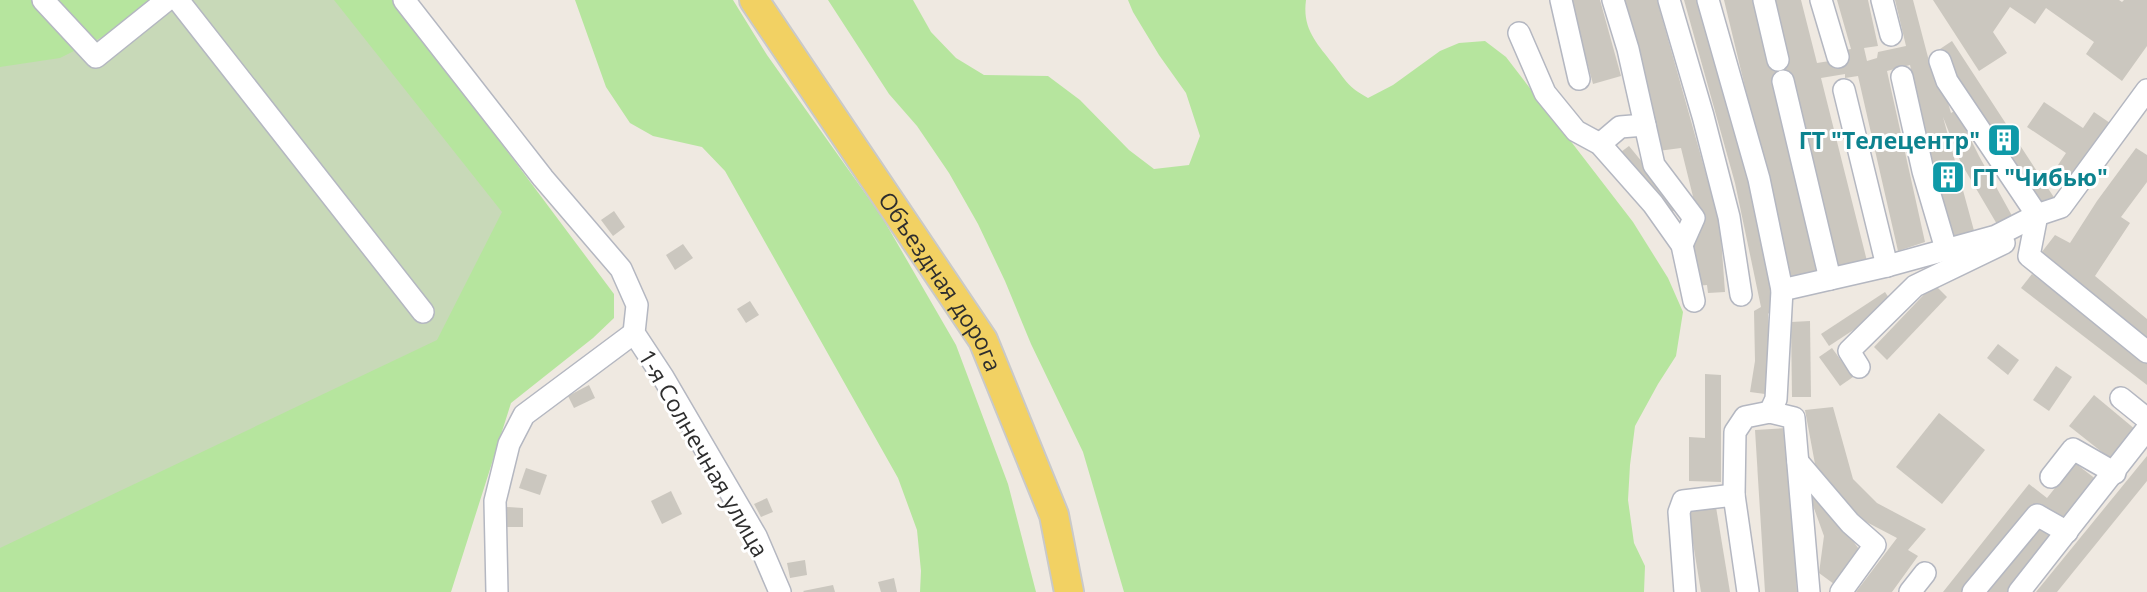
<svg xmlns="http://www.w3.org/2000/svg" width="2147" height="592" font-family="'Open Sans',sans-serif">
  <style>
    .green { fill: #b6e59e }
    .cemetery { fill: #c8d9b8 }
    .building { fill: #cbc7bf }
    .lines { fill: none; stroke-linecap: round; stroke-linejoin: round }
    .minor-casing { stroke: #b4b7c1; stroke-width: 24 }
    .major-casing { stroke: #c9c9c9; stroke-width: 32 }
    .minor { stroke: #fff; stroke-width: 21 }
    .major { stroke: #f2d163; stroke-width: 28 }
    .labels { text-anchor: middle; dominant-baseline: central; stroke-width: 6; stroke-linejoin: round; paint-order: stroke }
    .culture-label { font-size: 23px; font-weight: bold; fill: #0d838f; stroke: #fff; text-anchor: end }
    .street-label { font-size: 23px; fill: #2e2e2e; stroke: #fff }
  </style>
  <rect width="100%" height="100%" fill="#efe9e1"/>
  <!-- green -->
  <g class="green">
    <path d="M0,0H394L614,294V318L593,338L511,403L451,592H0Z"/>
    <path d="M575,0H733L767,55L882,217L956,345L1008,484L1036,592H920L921,571L917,530L898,478L725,171L702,147L653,136L630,123L606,87Z"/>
    <path d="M828,0H913L931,32L956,58L984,75L1048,76L1080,100L1129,150L1154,169L1189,165L1200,136L1186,93L1159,55L1133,12L1128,0H1306C1302,29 1317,43 1333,64C1347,82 1347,86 1368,98L1393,85L1440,51L1459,43L1485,41L1506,57L1633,222L1668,278L1683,312L1676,356L1658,384L1635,426L1630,465L1628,500L1634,543L1645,566L1644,592H1124L1083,452L1031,344L1005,281L978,224L949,173L917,126L889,94Z"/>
  </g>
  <!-- cemetery -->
  <path class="cemetery" d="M176,0H334L502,212L437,340L0,548V67L60,58Z"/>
  <!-- building -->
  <g class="building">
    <path d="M1570,0H1600L1621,76L1593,84Z"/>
    <path d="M1621,0H1657L1720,224L1725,292L1708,293L1707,285L1696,286L1689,242L1701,229L1681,148L1658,151Z"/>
    <path d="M1684,0H1702L1749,181L1775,306L1768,314L1771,364L1765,394L1750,392L1755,361L1754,311L1761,307L1735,183Z"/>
    <path d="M1724,0H1801L1817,63L1842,59L1841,51L1851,49L1837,0H1868L1878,46L1864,48L1867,61L1877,58L1878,52L1906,46L1895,0H1913L1929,61L1934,73L1939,72L1951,113L1956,110L1979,156L2016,223L2001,231L1961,163L1943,117L1976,238L1952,243L1910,65L1887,71L1925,242L1898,251L1858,76L1845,78V74L1821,78L1867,261L1821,276L1792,282Z"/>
    <path d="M1933,0H2119L2122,2L2124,0H2147V46L2122,81L2086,54L2094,42L2046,8L2035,24L2010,7L1993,32L2007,53L1979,71Z"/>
    <path d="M1952,41L2057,202L2038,211L1950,79L1957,75L1940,49Z"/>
    <path d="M2044,102L2083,128L2094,112L2110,123L2066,188L2050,177L2066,153L2027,127Z"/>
    <path d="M1629,146L1679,207L1667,216L1617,155Z"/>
    <path d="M2136,148L2147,155V182L2121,217L2130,223L2095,276L2147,319V345L2038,257L2055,235L2070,243L2097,201Z"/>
    <path d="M614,211L625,227L613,236L601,220Z"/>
    <path d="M683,244L693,258L675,270L666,255Z"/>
    <path d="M2032,274L2147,363V385L2021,288Z"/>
    <path d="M1934,284L1947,297L1887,360L1874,347Z"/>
    <path d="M1885,292L1893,304L1829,346L1821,334Z"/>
    <path d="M750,301L759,315L746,323L737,309Z"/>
    <path d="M1810,321L1811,397H1792L1791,322Z"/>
    <path d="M1998,344L2019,360L2008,375L1987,358Z"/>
    <path d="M1832,348L1853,377L1840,386L1819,357Z"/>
    <path d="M2056,366L2072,377L2049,411L2033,400Z"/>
    <path d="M1705,374L1721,375V482L1689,481V437L1705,438Z"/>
    <path d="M589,385L595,398L574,408L568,396Z"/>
    <path d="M2094,395L2136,430L2112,460L2069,426Z"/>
    <path d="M1833,407L1853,479L1877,503L1926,529L1908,550L1918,556L1892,592H1856L1897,538L1853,515L1831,489L1815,464L1805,410Z"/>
    <path d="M1939,413L1985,450L1942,504L1896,467Z"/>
    <path d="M1788,428L1797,592H1765L1755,430Z"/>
    <path d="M2147,456V481L2057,592H2036Z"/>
    <path d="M2075,463L2097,480L2061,525L2034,504L1964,592H1943L2029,484L2047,498Z"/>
    <path d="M526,468L547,475L540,495L519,488Z"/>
    <path d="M671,491L682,514L662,524L651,501Z"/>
    <path d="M1819,494L1861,552L1834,584L1819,573L1824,536L1811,500Z"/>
    <path d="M767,498L773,512L761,517L754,504Z"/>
    <path d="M1715,501L1730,592H1701L1687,506Z"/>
    <path d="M507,507L523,508V527H507Z"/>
    <path d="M2039,525L2053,537L2007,592H1983Z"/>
    <path d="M805,560L807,575L790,578L787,563Z"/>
    <path d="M894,578L897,592H881L878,582Z"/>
    <path d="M833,585L835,592H804L803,591Z"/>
  </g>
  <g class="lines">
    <!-- minor casing -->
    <g class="minor-casing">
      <g id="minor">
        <path d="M43,0L96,57L167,0"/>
        <path d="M178,0L423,312"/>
        <path d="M404,0L543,178L621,269L637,305L634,333L663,377L756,536L780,592"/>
        <path d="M1561,0L1579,79"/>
        <path d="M1613,0L1628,49L1654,165L1694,218L1682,245"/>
        <path d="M1669,0L1703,116L1729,217L1741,295"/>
        <path d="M1708,0L1759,179L1782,290L1776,399L1770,412"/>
        <path d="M1764,0L1778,60"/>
        <path d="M1821,0L1838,57"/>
        <path d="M1882,0L1891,35"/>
        <path d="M1519,33L1545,93L1576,131L1600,144L1653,204L1682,245L1694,301"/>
        <path d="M1940,61L1947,81L2037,215L2029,256L2147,352"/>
        <path d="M1902,77L1923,171L1946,249"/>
        <path d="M1783,81L1830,279"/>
        <path d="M1844,90L1887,266"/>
        <path d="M1600,144L1620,127L1645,125"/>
        <path d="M1782,290L1887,266L1996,236L2037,215L2061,207L2147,90"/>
        <path d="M1859,367L1849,351L1915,286L2004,243"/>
        <path d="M2121,398L2147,419"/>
        <path d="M1798,462L1850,523L1875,545L1841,592"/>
        <path d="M2051,477L2073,449L2115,473"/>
        <path d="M497,592L495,501L509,444L524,415L634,333"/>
        <path d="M1685,592L1679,512L1683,501L1734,495"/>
        <path d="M1748,592L1734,495L1735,432L1745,417L1770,412L1794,418L1809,592"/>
        <path d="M1910,592L1925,573"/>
        <path d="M1973,592L2037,515L2067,532"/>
        <path d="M2019,592L2147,429"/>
      </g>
    </g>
    <!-- major casing -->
    <g class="major-casing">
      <g id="major">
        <path id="s1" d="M754,0L983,340L1054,515L1069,592"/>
      </g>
    </g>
    <!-- minor -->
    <use href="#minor" class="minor"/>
    <!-- major -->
    <use href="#major" class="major"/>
  </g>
  <!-- icons -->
  <defs>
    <g id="building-square" transform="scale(1.75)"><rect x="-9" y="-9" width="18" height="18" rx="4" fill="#0f9aa8" stroke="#fff"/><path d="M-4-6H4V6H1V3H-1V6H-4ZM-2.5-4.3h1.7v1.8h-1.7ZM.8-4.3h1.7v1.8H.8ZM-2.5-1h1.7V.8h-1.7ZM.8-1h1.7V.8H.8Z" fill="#fff"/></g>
  </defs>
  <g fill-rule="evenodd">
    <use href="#building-square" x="2004" y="140"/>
    <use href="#building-square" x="1948" y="177"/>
  </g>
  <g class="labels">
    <!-- culture labels -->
    <g class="culture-label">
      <text x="1980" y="140">ГТ "Телецентр"</text>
      <text x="1972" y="177" text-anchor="start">ГТ "Чибью"</text>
    </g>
    <!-- street labels -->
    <g class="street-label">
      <text stroke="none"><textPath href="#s1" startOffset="338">Объездная дорога</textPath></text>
      <text transform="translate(704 453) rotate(60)">1-я Солнечная улица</text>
    </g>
  </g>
</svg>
